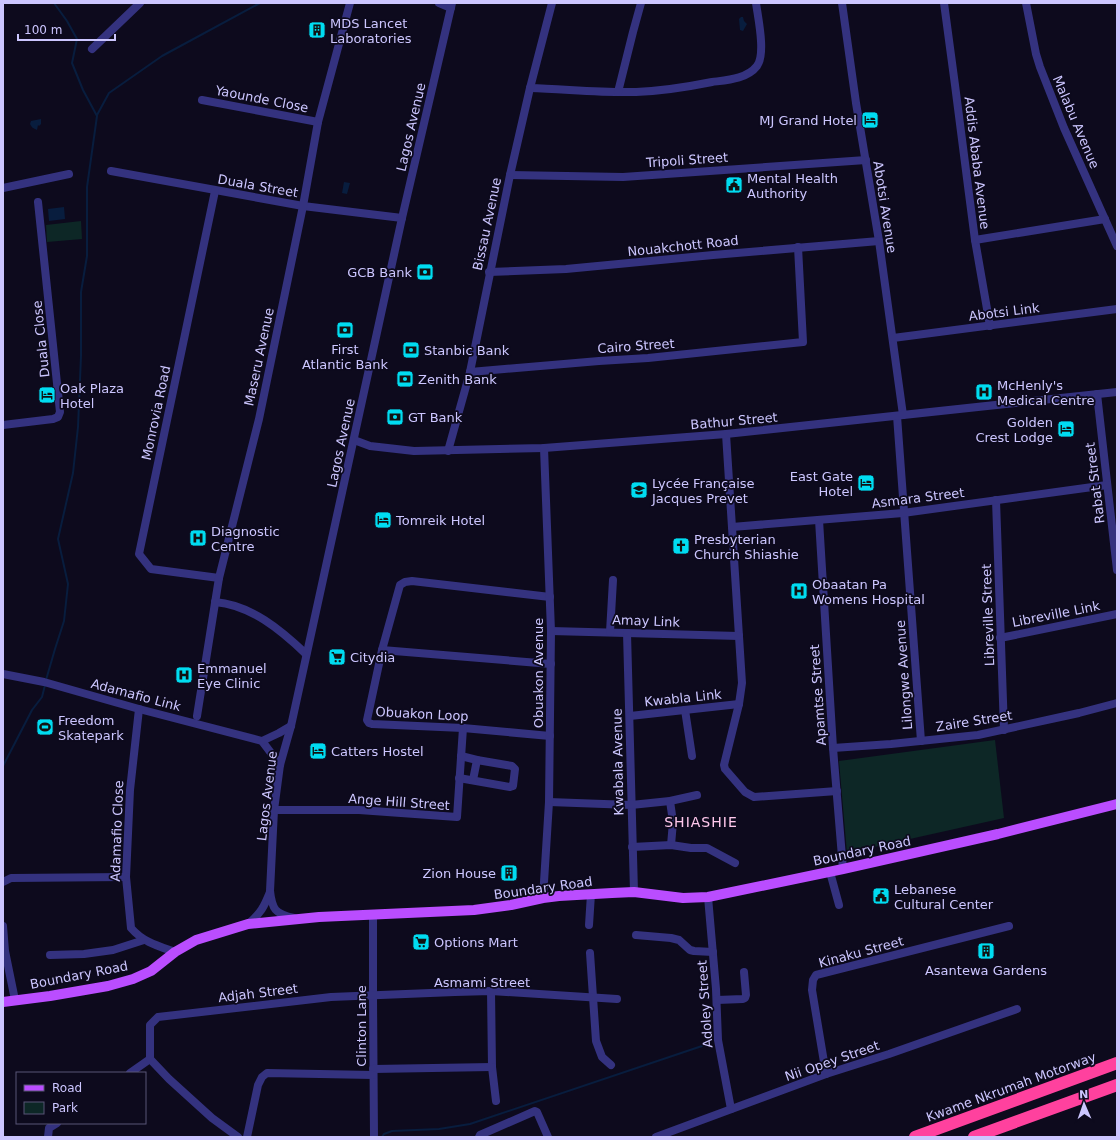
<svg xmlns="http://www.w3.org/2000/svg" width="1120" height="1140" font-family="'DejaVu Sans',sans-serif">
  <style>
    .green { fill: #0d2726 }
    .water { fill: #081d3e }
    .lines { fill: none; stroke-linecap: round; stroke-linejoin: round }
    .stream { stroke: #081d3e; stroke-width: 2 }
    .minor { stroke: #34327f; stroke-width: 8 }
    .major { stroke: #ba4dff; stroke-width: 10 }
    .highway { stroke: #ff419e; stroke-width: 12 }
    .labels { text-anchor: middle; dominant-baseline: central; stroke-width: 3.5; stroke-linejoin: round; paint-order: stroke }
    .poi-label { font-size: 13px; fill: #ccc6ff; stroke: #0d0a1d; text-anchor: start }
    .street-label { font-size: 13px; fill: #ccc6ff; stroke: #0d0a1d }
    .neighbourhood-label { font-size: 14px; letter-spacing: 1px; fill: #ffc8ec; stroke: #0d0a1d }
  </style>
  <rect width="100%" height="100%" fill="#0d0a1d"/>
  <!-- green -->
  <g class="green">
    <path d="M81,221L82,239L47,242L46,225Z"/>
    <path d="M995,740L1004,818L847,853L839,761Z"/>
  </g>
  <!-- water -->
  <g class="water">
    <path d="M741,17H743L744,21L747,24L743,31L740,30L739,19Z"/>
    <path d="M41,119V124L39,126L38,125L37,130C33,128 32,128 30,124L31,121Z"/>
    <path d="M344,182L350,183L347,194L342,193Z"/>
    <path d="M64,207L65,219L49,221L48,209Z"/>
  </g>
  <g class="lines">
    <!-- stream -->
    <g class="stream">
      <path d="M97,115L109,93L162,56L260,3"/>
      <path d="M46,680L55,649L64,621L68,584L58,539L73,473L78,427L81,356V292L87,256V187L97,116L83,90L72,63L77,39L67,21L54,3"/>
      <path d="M3,766L32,710L42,697L45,685"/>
      <path d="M382,1137L384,1134L392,1131L439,1129L470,1124L702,1046"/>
    </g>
    <!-- minor -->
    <g class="minor">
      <path d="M439,3L451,8"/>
      <path d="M842,3L856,103L879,241L903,415"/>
      <path d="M944,3L955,85L969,194L975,240L990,326"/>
      <path d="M1026,3L1036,54L1040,67L1064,128L1117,246"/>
      <path d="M92,49L140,3"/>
      <path d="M530,88C565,89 601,93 636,92C662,91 687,87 712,82C727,80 747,79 757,66C766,54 758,18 756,3"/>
      <path d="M618,92L633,32L641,3"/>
      <path d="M202,100L318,122"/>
      <path d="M111,171L303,206L402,218"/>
      <path d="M510,175L623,177L866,160"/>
      <path d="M3,188L69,174"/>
      <path d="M215,191L139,554L151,569L219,578"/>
      <path d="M975,240L1105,219"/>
      <path d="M489,272L566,269L713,255L879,241"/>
      <path d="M893,338L1117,309"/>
      <path d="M470,372L599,361L648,358L803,342L798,247"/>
      <path d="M1097,394L1117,570"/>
      <path d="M897,416L921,741"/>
      <path d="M3,425L53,419L58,417L60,412L38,202"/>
      <path d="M726,434L742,683L739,704L724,765L725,769L745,792L754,797L837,791"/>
      <path d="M354,440L370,446L414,451L544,448L726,434L1117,392"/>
      <path d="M448,451L470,372L510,175L530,88L552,3"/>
      <path d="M996,500L1004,730"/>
      <path d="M819,520L833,748L843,869"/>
      <path d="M732,527L903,513L1107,485"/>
      <path d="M550,597L412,581L405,582L400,585L382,650L367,720L369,723L372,724L463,728L550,736"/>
      <path d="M215,602C251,605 281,630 306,654"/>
      <path d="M551,631L739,636"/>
      <path d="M610,632L613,580"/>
      <path d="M627,633C630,719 631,806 634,892"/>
      <path d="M1000,638L1117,614"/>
      <path d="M382,650L551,664"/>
      <path d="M3,674L44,682L139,709L262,741L280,765"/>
      <path d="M139,709L130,790L126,877L131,928C143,942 158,946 175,952"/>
      <path d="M685,710L692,756"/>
      <path d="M197,716L219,578L259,419L303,206L318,122L350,3"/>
      <path d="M630,716L739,704"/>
      <path d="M262,741L279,733L291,726"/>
      <path d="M833,748L891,744L978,735L1079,713L1117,703"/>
      <path d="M459,778L510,787L513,786L515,769L512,766L477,760L461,756"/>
      <path d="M473,780L477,760"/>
      <path d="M670,801L673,822L671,845"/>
      <path d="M549,802L631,805L670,801L697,795"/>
      <path d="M274,810H359L457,817L463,728"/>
      <path d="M632,847L671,845L691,848H707L735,863"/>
      <path d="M830,872L839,905"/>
      <path d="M3,882L11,878L126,877"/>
      <path d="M708,897L716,989L718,1040L731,1109"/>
      <path d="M543,898L549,802L551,631L544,448"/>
      <path d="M373,915V996L374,1137"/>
      <path d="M294,918C275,914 272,909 270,891L274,810L280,765L291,726L402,218L452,3"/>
      <path d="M248,924C261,913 264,907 270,892"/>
      <path d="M589,925L591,894"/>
      <path d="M3,926L5,951L15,1000"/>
      <path d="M636,935L671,938L679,940L690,950L694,951L713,952"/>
      <path d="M590,953L596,1041L602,1057L611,1065"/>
      <path d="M50,955L84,954L113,950L144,940"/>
      <path d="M491,991L492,1067L496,1101"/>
      <path d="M717,1000L743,999L745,998L746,995L744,972"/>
      <path d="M373,1069L492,1067"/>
      <path d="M130,1073L150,1059"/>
      <path d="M826,1074L812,990L813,980L816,975L1009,926"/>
      <path d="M48,1137L49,1128L57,1123"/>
      <path d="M238,1137L212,1118L169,1079L150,1059V1025L158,1017L331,997L455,992L491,991L617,999"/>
      <path d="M247,1137L258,1085L262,1077L267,1073L373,1075"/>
      <path d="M479,1137L480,1135L535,1111L537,1112L548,1137"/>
      <path d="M656,1137L826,1074L889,1054L1017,1009"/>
    </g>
    <!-- major -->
    <path class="major" d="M3,1002L50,996L108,986L133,979L151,971L175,952L196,940L248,924L319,917L474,910L511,905L543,898L559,896L612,893L634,892L683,898L708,897L843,869L998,834L1117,804"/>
    <!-- highway -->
    <g class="highway">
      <path d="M915,1137L1117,1063"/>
      <path d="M974,1137L1117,1085"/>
    </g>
  </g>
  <!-- icons -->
  <defs>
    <g id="building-square" transform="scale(0.9)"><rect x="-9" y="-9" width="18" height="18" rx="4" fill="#00dcf1" stroke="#0d0a1d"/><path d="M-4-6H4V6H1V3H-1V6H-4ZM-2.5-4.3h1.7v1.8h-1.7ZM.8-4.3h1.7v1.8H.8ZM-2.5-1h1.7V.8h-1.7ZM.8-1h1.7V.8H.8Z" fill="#111"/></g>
    <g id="hotel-square" transform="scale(0.9)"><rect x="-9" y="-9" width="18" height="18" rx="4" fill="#00dcf1" stroke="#0d0a1d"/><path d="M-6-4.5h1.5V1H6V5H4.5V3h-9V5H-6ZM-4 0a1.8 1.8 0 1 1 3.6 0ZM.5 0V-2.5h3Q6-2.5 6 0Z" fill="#111"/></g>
    <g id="civic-square" transform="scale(0.9)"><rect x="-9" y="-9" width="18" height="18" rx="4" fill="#00dcf1" stroke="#0d0a1d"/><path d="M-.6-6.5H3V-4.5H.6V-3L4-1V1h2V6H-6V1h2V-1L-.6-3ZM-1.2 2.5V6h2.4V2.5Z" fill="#111"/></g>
    <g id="bank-square" transform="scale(0.9)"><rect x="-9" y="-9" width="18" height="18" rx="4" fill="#00dcf1" stroke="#0d0a1d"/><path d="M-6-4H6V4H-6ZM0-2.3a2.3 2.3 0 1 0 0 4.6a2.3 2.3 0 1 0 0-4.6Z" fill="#111"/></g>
    <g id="hospital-square" transform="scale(0.9)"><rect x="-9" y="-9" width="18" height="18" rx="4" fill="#00dcf1" stroke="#0d0a1d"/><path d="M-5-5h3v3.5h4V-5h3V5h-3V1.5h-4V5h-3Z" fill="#111"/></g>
    <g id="school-square" transform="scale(0.9)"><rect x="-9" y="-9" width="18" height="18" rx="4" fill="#00dcf1" stroke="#0d0a1d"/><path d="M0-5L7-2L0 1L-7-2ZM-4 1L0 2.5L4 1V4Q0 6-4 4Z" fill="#111"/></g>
    <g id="church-square" transform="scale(0.9)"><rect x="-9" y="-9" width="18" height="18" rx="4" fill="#00dcf1" stroke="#0d0a1d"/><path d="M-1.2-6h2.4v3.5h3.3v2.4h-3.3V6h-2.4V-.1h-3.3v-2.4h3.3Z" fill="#111"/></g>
    <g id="supermarket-square" transform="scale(0.9)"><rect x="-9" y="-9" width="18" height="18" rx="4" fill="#00dcf1" stroke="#0d0a1d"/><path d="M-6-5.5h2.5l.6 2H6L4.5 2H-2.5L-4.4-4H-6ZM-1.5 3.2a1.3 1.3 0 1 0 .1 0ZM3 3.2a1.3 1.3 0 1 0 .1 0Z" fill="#111"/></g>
    <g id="stadium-square" transform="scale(0.9)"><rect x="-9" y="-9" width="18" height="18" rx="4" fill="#00dcf1" stroke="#0d0a1d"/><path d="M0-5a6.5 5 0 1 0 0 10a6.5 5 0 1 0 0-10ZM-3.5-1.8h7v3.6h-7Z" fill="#111"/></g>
  </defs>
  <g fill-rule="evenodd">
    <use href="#building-square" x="317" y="30"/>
    <use href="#hotel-square" x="870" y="120"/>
    <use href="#civic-square" x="734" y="185"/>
    <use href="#bank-square" x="425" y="272"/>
    <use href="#bank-square" x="345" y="330"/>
    <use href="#bank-square" x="411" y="350"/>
    <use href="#bank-square" x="405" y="379"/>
    <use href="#hospital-square" x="984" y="392"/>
    <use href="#hotel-square" x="47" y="395"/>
    <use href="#bank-square" x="395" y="417"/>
    <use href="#hotel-square" x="1066" y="429"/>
    <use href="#hotel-square" x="866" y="483"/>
    <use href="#school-square" x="639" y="490"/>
    <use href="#hotel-square" x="383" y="520"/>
    <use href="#hospital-square" x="198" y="538"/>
    <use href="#church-square" x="681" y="546"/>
    <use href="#hospital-square" x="799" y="591"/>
    <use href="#supermarket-square" x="337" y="657"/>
    <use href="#hospital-square" x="184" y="675"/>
    <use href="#stadium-square" x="45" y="727"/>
    <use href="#hotel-square" x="318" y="751"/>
    <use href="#building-square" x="509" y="873"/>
    <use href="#civic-square" x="881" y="896"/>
    <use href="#supermarket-square" x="421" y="942"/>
    <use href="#building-square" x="986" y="951"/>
  </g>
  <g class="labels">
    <!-- poi labels -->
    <g class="poi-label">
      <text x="330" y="23">MDS Lancet<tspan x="330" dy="15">Laboratories</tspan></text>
      <text x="857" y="120" text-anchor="end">MJ Grand Hotel</text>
      <text x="747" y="178">Mental Health<tspan x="747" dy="15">Authority</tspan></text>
      <text x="412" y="272" text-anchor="end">GCB Bank</text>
      <text x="345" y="349" text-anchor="middle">First<tspan x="345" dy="15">Atlantic Bank</tspan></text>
      <text x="424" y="350">Stanbic Bank</text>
      <text x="418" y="379">Zenith Bank</text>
      <text x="997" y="385">McHenly's<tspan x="997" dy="15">Medical Centre</tspan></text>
      <text x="60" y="388">Oak Plaza<tspan x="60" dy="15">Hotel</tspan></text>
      <text x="408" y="417">GT Bank</text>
      <text x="1053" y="422" text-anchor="end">Golden<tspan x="1053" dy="15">Crest Lodge</tspan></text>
      <text x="853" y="476" text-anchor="end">East Gate<tspan x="853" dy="15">Hotel</tspan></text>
      <text x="652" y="483">Lycée Française<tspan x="652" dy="15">Jacques Prevet</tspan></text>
      <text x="396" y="520">Tomreik Hotel</text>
      <text x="211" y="531">Diagnostic<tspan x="211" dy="15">Centre</tspan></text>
      <text x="694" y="539">Presbyterian<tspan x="694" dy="15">Church Shiashie</tspan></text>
      <text x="812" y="584">Obaatan Pa<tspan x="812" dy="15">Womens Hospital</tspan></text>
      <text x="350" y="657">Citydia</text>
      <text x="197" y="668">Emmanuel<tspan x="197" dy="15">Eye Clinic</tspan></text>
      <text x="58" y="720">Freedom<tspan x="58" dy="15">Skatepark</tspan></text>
      <text x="331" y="751">Catters Hostel</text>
      <text x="496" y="873" text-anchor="end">Zion House</text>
      <text x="894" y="889">Lebanese<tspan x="894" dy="15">Cultural Center</tspan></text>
      <text x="434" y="942">Options Mart</text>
      <text x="986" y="970" text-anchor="middle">Asantewa Gardens</text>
    </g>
    <!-- street labels -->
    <g class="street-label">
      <text transform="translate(262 99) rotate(11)">Yaounde Close</text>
      <text transform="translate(1076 122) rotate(67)">Malabu Avenue</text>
      <text transform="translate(411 127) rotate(-77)">Lagos Avenue</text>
      <text transform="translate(687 160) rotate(-4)">Tripoli Street</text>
      <text transform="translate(977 163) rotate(83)">Addis Ababa Avenue</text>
      <text transform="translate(258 186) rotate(10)">Duala Street</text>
      <text transform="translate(885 207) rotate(81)">Abotsi Avenue</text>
      <text transform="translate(487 224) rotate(-78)">Bissau Avenue</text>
      <text transform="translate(683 246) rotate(-6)">Nouakchott Road</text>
      <text transform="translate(1004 312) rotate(-7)">Abotsi Link</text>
      <text transform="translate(41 339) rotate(-96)">Duala Close</text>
      <text transform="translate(636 346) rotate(-4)">Cairo Street</text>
      <text transform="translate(259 357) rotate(-78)">Maseru Avenue</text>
      <text transform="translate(156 413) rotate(-78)">Monrovia Road</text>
      <text transform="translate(734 421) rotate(-5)">Bathur Street</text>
      <text transform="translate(341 443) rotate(-78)">Lagos Avenue</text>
      <text transform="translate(1095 483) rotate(-97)">Rabat Street</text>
      <text transform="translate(918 498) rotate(-7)">Asmara Street</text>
      <text transform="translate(1056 614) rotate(-11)">Libreville Link</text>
      <text transform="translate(988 615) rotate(-92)">Libreville Street</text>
      <text transform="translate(646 621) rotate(2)">Amay Link</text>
      <text transform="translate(538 673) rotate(-90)">Obuakon Avenue</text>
      <text transform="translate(904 675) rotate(-94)">Lilongwe Avenue</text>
      <text transform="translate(136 695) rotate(15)">Adamafio Link</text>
      <text transform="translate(818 695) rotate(-94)">Apamtse Street</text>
      <text transform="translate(683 698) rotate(-6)">Kwabla Link</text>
      <text transform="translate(422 714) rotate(3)">Obuakon Loop</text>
      <text transform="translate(974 721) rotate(-9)">Zaire Street</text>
      <text transform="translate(618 762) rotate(-91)">Kwabala Avenue</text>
      <text transform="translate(267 796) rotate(-83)">Lagos Avenue</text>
      <text transform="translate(399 802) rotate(4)">Ange Hill Street</text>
      <text transform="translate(117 831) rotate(-88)">Adamafio Close</text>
      <text transform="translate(862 851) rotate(-12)">Boundary Road</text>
      <text transform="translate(543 888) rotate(-8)">Boundary Road</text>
      <text transform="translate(861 952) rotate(-15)">Kinaku Street</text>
      <text transform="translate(79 975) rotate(-11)">Boundary Road</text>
      <text x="482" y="982">Asmami Street</text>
      <text transform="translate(258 993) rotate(-7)">Adjah Street</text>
      <text transform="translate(705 1004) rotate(-94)">Adoley Street</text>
      <text transform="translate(361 1026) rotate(-90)">Clinton Lane</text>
      <text transform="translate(832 1061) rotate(-19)">Nii Opey Street</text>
      <text transform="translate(1011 1087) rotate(-20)">Kwame Nkrumah Motorway</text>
    </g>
    <!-- neighbourhood labels -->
    <g class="neighbourhood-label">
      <text x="701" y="822">SHIASHIE</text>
    </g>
  </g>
  <!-- border -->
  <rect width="1120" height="1140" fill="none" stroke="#ccc6ff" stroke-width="8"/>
  <!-- legend -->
  <rect x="16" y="1072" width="130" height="52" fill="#0d0a1d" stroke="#595577"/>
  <rect x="24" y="1085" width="20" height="6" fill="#ba4dff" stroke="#595577"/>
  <text x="52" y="1092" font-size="12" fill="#ccc6ff">Road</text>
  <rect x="24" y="1102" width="20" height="12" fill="#0d2726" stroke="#595577"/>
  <text x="52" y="1112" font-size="12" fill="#ccc6ff">Park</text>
  <!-- north arrow -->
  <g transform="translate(1084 1104) rotate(358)" stroke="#0d0a1d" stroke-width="3" paint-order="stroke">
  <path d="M0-3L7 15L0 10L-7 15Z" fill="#ccc6ff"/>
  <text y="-6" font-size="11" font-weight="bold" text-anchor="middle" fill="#ccc6ff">N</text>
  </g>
  <!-- scale -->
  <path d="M18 34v6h97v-6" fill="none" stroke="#ccc6ff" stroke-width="2"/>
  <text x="24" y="34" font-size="12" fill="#ccc6ff" stroke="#0d0a1d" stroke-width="3" paint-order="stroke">100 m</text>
</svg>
